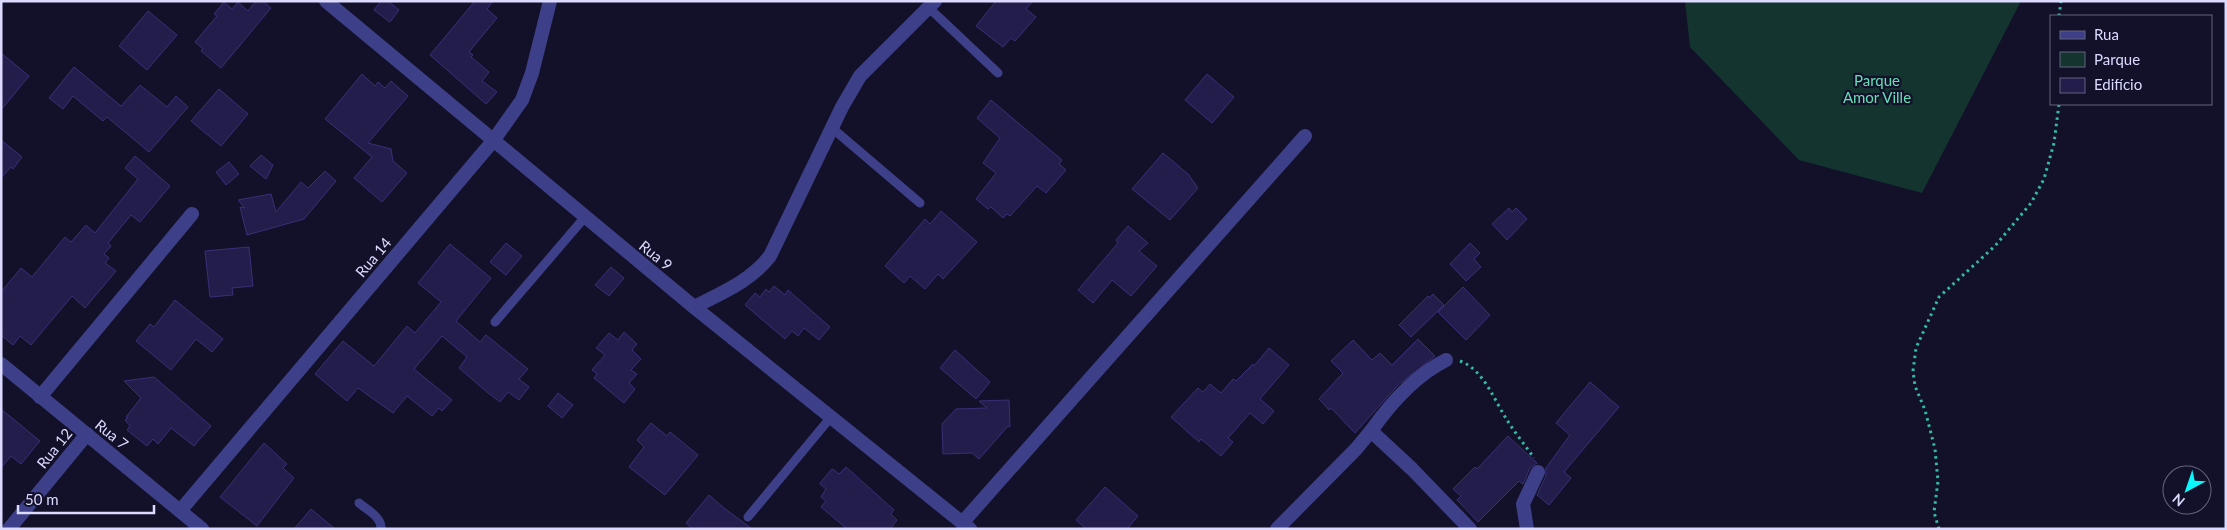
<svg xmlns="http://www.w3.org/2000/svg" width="2227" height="530" font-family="Lato,sans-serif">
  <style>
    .green { fill: #143430 }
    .building { fill: #231d4b; stroke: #383077 }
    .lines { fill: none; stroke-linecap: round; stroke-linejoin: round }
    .path { stroke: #32bba8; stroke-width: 3; stroke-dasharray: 2.5 4; stroke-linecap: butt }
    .service { stroke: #3d4088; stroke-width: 9 }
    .minor { stroke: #3d4088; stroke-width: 14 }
    .labels { text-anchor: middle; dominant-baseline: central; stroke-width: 4.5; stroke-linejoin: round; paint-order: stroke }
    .park-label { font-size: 15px; fill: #66dfb7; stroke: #13112a }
    .street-label { font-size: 15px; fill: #dcdbff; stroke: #13112a }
  </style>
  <rect width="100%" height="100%" fill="#13112a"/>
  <!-- green -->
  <path class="green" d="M1685,1H2021L1922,193L1799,160L1690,47Z"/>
  <!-- building -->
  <g class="building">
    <path d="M256,1H263L271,8L221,68L201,51L203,49L195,42L217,16L214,14L224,2L232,9L238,2L248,11Z"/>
    <path d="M381,1H388L399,10L390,22L374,10Z"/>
    <path d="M475,1H493L487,9L497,18L469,52L473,55L471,57L489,72L482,81L497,92L486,104L430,55Z"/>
    <path d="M996,1H1033L1026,9L1036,17L1015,41L1011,38L1003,47L976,26Z"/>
    <path d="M148,11L177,35L147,70L119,46Z"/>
    <path d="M1,53L29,76L1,110Z"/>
    <path d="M74,67L121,106L140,85L167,107L176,96L188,107L149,152L107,117L103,121L73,96L63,109L49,98Z"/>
    <path d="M362,74L375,86L378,82L385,88L391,81L408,96L368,143L391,149L393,161L407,173L382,202L354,178L372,157L325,119Z"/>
    <path d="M1207,74L1234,97L1212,123L1185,100Z"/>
    <path d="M219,89L248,114L221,146L191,121Z"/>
    <path d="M991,100L1062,160L1059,164L1066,170L1046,193L1037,186L1010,216L1007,214L1003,218L991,207L988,209L976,199L996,173L983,163L1000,138L977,118Z"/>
    <path d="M1,140L22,157L13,169L11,167L1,178Z"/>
    <path d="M1163,153L1188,174L1198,188L1170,220L1132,189Z"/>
    <path d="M261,155L273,165L266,179L250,166Z"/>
    <path d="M135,156L170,186L140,222L131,215L108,243L111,246L104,254L109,258L105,263L116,271L85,308L72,296L31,345L20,336L13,345L1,335V292L21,268L32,277L65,237L71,242L86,225L95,233L138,179L125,168Z"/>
    <path d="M229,162L239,174L226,185L216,172Z"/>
    <path d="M325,171L336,181L304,219L247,235L240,207L245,208L238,200L271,194L276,212L301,182L308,188Z"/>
    <path d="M1509,208L1512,212L1516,208L1527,219L1507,240L1492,224Z"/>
    <path d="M941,211L977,242L943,279L938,274L925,289L910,276L904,283L885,266L925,219L930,224Z"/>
    <path d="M1128,226L1148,243L1139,251L1157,266L1131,296L1112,280L1093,303L1078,290L1118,243L1116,240Z"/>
    <path d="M506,243L522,256L506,275L490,262Z"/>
    <path d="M1470,243L1480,253L1474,259L1481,267L1466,281L1450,264Z"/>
    <path d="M450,244L491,278L456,321L480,342L486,335L528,369L519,379L529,387L519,400L508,392L500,402L487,392L459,368L467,357L442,336L414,369L452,400L442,411L439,408L432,416L407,396L393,413L358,388L347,401L315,374L343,341L374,366L407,326L415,333L441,302L418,283Z"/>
    <path d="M249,247L253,286L232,288L233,295L210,297L205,251Z"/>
    <path d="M611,267L624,278L609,296L595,285Z"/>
    <path d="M774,286L785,295L788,290L830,327L819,340L804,328L798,336L792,331L785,339L745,305L755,293L760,297L766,289L769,292Z"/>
    <path d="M1463,287L1490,315L1466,340L1438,312Z"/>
    <path d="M1433,294L1444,305L1411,337L1399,325L1428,296L1429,298Z"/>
    <path d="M175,300L223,339L212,352L196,339L171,370L136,341L150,324L154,327Z"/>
    <path d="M624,332L637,344L632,350L641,359L631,370L637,374L629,383L635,389L624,403L594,378L597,374L592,370L605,355L596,348L609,333L618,340Z"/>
    <path d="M1418,339L1435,356L1398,385L1355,433L1331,408L1329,410L1319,399L1343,373L1331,361L1353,340L1372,360L1380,353L1392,365Z"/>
    <path d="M1269,348L1289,365L1260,399L1274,411L1263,424L1250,413L1228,438L1233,442L1221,456L1201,439L1199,442L1171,417L1198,388L1203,392L1210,384L1221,393L1233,379L1236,381L1253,364L1254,366Z"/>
    <path d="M955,350L990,382L976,399L940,368Z"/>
    <path d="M154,377L211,426L194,446L171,428L158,444L153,439L147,446L127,430L130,426L125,420L128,418L126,417L141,398L124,381Z"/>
    <path d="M1590,382L1619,407L1564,472L1571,478L1549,505L1537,495L1546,476V468L1570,435L1556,423Z"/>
    <path d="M558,393L573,405L562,418L548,406Z"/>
    <path d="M1009,400L1010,427L1008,426L979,459L972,453L943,454L942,424L956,409L987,408L979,401Z"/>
    <path d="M1,409L40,441L21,464L11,456L1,468Z"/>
    <path d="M651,423L667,436L670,432L698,455L665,495L629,467L644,447L637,440Z"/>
    <path d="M1508,436L1537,463L1530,468L1523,484L1519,481L1478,522L1457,500L1461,496L1453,489L1475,467L1477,469Z"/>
    <path d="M264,443L287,464L283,468L294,478L257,526L220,497Z"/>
    <path d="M846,467L894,510L891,514L897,520L890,529H847L821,507L826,501L821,497L826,489L820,484L821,482L831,470L833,469L839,474Z"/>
    <path d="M1105,487L1138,516L1127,529H1086L1076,520Z"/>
    <path d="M709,495L724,508L752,529H693L686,523Z"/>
    <path d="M311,509L335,529H294Z"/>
  </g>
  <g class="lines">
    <!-- path -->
    <g class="path">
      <path d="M2059,16L2061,1"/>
      <path d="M1460,361C1484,370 1494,400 1507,420C1515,433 1525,445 1534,458"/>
      <path d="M1939,529L1934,512L1938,481L1935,449L1925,410L1915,386L1913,371L1916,348L1939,297L1995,246L2031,203L2044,179L2054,143L2059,104"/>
    </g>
    <!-- service -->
    <g class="service">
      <path d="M928,7L998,73"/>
      <path d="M832,128L920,203"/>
      <path d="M495,322L585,217"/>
      <path d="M359,503C367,510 382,517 381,529"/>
      <path d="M748,517L831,417"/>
    </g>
    <!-- minor -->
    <g class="minor">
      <path d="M326,1L694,307L970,529"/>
      <path d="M694,307C721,293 751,281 770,256L842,107L860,76L935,1"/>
      <path d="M1,364L202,529"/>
      <path d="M40,397L192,214"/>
      <path d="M1371,431C1390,404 1416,375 1446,360"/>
      <path d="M180,511L493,141L522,100L532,73L550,1"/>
      <path d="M962,523L1305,136"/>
      <path d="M9,529L87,434"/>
      <path d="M1277,529L1356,449L1371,431L1412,469L1470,529"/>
      <path d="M1527,529L1523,504L1538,472"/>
    </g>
  </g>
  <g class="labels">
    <!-- park labels -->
    <g class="park-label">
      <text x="1877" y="80">Parque<tspan x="1877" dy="17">Amor Ville</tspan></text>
    </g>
    <!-- street labels -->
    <g class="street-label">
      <text transform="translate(656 255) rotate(39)">Rua 9</text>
      <text transform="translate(373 257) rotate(-50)">Rua 14</text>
      <text transform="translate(112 434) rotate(39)">Rua 7</text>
      <text transform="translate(54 448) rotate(-51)">Rua 12</text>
    </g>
  </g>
  <!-- border -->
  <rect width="2227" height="530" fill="none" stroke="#dcdbff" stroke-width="5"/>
  <!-- legend -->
  <rect x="2050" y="15" width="162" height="90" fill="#13112a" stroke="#63627f"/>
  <rect x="2060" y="31" width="25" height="8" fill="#3d4088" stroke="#63627f"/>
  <text x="2094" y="40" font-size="15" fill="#dcdbff">Rua</text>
  <rect x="2060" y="52" width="25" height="15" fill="#143430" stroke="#63627f"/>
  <text x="2094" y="65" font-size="15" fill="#dcdbff">Parque</text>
  <rect x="2060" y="78" width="25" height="15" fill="#231d4b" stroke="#63627f"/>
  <text x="2094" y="90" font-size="15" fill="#dcdbff">Edifício</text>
  <!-- north arrow -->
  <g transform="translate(2187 490) rotate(220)"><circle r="24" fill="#13112a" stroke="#63627f"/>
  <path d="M0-4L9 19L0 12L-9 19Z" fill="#0af8fc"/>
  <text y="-8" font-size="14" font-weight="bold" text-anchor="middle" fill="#dcdbff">N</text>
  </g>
  <!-- scale -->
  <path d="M18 505v8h136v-8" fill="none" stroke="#dcdbff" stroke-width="2.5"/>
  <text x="25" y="505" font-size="15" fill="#dcdbff" stroke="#13112a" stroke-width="4" paint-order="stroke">50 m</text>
</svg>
